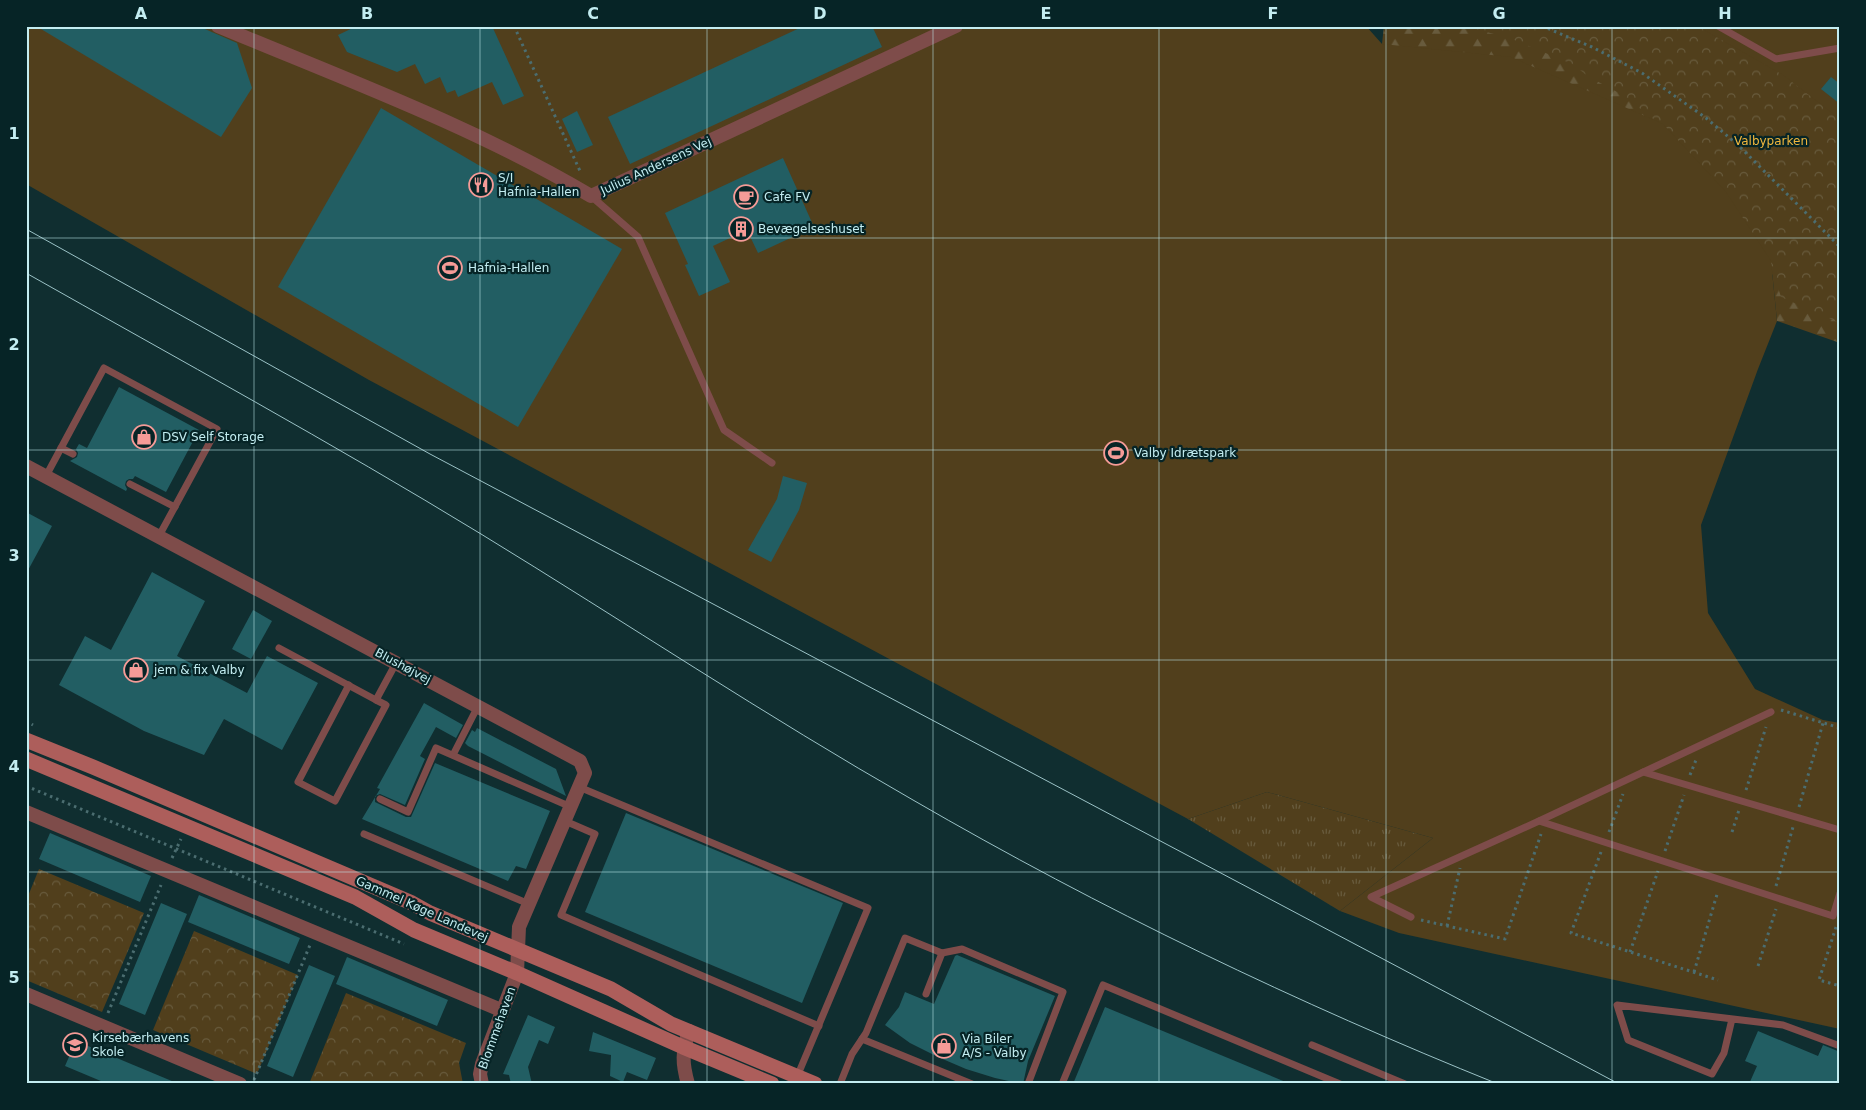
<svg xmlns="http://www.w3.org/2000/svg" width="1866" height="1110" font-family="'DejaVu Sans',sans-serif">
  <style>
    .grass { fill: url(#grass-tufts) }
    .forest { fill: url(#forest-firs) }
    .park { fill: url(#park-crowns) }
    .garden { fill: #513f1c }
    .building { fill: #225e63 }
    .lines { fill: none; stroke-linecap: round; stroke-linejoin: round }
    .path { stroke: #4b6d70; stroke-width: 3; stroke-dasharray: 2.5 4; stroke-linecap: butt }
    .lane { stroke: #7e4c4a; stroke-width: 7 }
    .street { stroke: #7e4c4a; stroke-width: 14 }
    .secondary { stroke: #ad5e5b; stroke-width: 15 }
    .tram { stroke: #9bc2c6; stroke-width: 1 }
    .grid { fill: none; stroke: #c3edf1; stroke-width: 1; stroke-opacity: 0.55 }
    .labels { text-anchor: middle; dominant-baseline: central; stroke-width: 4.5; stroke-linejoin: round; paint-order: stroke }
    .park-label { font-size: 12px; fill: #f0b73e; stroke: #062426 }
    .street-label { font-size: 12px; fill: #c3edf1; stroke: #062426 }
    .poi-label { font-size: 12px; fill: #c3edf1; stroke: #062426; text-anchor: start }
    .neatline { fill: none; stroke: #c3edf1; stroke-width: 2 }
    .grid-label { font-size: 16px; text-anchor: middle; font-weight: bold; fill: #c3edf1 }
  </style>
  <defs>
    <pattern id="grass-tufts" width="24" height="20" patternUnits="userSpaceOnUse" patternTransform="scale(1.25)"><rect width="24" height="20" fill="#513f1c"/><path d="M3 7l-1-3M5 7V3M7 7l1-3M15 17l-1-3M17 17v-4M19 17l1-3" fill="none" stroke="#685b3d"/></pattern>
    <pattern id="forest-firs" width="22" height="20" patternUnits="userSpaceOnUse" patternTransform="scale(1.25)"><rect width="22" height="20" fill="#513f1c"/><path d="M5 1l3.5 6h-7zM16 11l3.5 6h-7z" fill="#685b3d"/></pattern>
    <pattern id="park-crowns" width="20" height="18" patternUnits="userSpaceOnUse" patternTransform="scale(1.25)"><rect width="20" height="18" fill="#513f1c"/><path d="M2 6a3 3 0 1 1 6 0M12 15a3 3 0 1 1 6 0" fill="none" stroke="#685b3d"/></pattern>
  </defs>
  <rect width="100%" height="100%" fill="#102e30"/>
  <!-- grass -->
  <path class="grass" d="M1267,792L1433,838L1340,911L1188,819Z"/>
  <!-- forest -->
  <path class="forest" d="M1384,26H1501L1589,56L1840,260V343L1777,321L1771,261L1382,44Z"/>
  <!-- park -->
  <g class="park">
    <path d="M1465,26H1707L1840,106V323L1781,297L1776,281L1749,230L1734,212L1710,174L1656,121L1621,94L1589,77L1572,64L1512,39Z"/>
    <path d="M39,869L144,913L102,1012L26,980V901Z"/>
    <path d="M194,931L298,975L257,1074L153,1030Z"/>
    <path d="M346,993L466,1043L459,1063L463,1084H309Z"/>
  </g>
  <!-- garden -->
  <g class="garden">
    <path d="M26,26H1366L1382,44L1511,57L1663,124L1726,192L1771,261L1777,321L1758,369L1701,525L1708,613L1755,689L1823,720L1840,723V1029L1399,933L1340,911L1433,838L1267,792L1188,819L369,380L26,184Z"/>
    <path d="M1697,26H1840V119L1783,75Z"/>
  </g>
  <!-- building -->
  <g class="building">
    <path d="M36,26H198L237,43L252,88L221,137Z"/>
    <path d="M357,26H492L524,96L503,105L492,82L458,97L455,90L447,93L440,77L425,84L415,64L397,72L347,52L338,35Z"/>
    <path d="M804,26H872L882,47L630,164L608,117Z"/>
    <path d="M1831,77L1840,84V104L1821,89Z"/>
    <path d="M381,108L622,249L518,427L278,287Z"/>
    <path d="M577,111L593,145L577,152L562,119Z"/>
    <path d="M783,158L814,227L758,253L747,230L713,246L730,282L699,296L685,265L688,264L665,213Z"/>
    <path d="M119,387L199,430L166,492L135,476L133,479H129L126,481L125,485L127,489L126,491L70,461L77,457L78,453L76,449L79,444L87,448Z"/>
    <path d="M783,476L807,483L799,510L771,562L748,550L777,499Z"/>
    <path d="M26,512L52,526L26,574Z"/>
    <path d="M152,572L205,601L177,656L247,693L267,656L318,683L282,750L224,719L204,755L144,731L59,685L85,636L111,650Z"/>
    <path d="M253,610L272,621L251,659L232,649Z"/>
    <path d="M424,703L463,725L456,738L436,727L420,756L425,759L405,805L380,794L375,796V802L406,817H411L435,763L550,811L526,869L516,866L508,881L362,819L380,789L377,788Z"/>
    <path d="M477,728L556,769L566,796L468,746L465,743L472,730L475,732Z"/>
    <path d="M626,813L843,903L802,1003L585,912Z"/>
    <path d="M50,833L151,876L140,902L39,859Z"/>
    <path d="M199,895L300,938L289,964L188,922Z"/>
    <path d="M161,903L187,914L145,1015L119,1004Z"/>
    <path d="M957,955L1055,996L1028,1061L1023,1084L995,1078L966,1069L938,1057L910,1043L885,1025L899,1007L905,992L934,1004L955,956Z"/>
    <path d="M347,957L448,1000L437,1026L336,984Z"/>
    <path d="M309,965L335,976L293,1077L267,1066Z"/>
    <path d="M1105,1007L1288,1083V1084H1073Z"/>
    <path d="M528,1015L555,1027L548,1044L539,1040L528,1067L532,1084H511L509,1075L503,1074Z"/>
    <path d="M1758,1031L1818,1056L1823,1045L1840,1052V1084H1749L1757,1066L1745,1061Z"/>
    <path d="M593,1032L656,1058L647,1080L627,1072L623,1082L610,1076L611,1055L589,1051Z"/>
    <path d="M76,1041L179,1084H108L65,1066Z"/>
  </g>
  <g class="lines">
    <!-- path -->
    <g class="path">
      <path d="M514,26L580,171"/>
      <path d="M1542,26L1592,47L1642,73L1706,118L1738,145L1840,247"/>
      <path d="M1781,710L1840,728"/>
      <path d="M26,721L33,725"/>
      <path d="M1690,775L1696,760"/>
      <path d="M26,786L404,944"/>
      <path d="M1746,790L1766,727"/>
      <path d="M1799,807L1823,723"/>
      <path d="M1609,832L1623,794"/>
      <path d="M1732,832L1739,810"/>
      <path d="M1665,851L1684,795"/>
      <path d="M1601,852L1571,933L1718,980"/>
      <path d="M172,858L181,839"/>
      <path d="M1776,886L1793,827"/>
      <path d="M1421,920L1505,939L1541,834"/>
      <path d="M1447,926L1460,868"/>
      <path d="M1836,927L1819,980L1840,986"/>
      <path d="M1630,952L1658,871"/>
      <path d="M1758,966L1776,909"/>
      <path d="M1694,972L1718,891"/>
      <path d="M108,1013L161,885"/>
      <path d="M254,1080L310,945"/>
    </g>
    <!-- lane -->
    <g class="lane">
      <path d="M1718,26L1776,59L1840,48"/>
      <path d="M591,196L638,237L724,430L772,463"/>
      <path d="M61,448L73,454"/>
      <path d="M46,476L104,368L217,429L159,536"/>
      <path d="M130,484L175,507"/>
      <path d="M279,648L376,700"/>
      <path d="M349,685L298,782L335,801L386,705L376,700L396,663"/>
      <path d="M453,755L478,706"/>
      <path d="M1643,772L1840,830"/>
      <path d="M579,787L868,908L794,1084"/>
      <path d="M380,799L408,812L436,748L571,807"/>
      <path d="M565,821L595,834L561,915L819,1026"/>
      <path d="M1539,821L1833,916L1840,893"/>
      <path d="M364,834L529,904"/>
      <path d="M1411,917L1371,897L1539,821L1771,712"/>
      <path d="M942,953L962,949L1063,992L1028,1084"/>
      <path d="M1732,1019L1724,1053L1712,1074L1628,1040L1617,1005L1783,1025L1840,1046"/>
      <path d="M862,1039L972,1084"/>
      <path d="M1312,1045L1405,1084"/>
      <path d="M840,1084L852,1054L866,1033L905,938L942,953L926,994"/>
      <path d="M1062,1084L1103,985L1340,1084"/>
    </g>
    <!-- street -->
    <g class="street">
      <path d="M218,26C342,78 475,127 591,196L956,26"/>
      <path d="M26,466L580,761L585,773L519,927L517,973L482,1064L480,1074L482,1084"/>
      <path d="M26,812L501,1010"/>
      <path d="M26,994L240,1084"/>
      <path d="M688,1084C682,1063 682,1052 689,1031"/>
    </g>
    <!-- secondary -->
    <g class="secondary">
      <path d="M26,740L93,767L412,903L430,913L611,989L671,1024L815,1084"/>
      <path d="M26,759L355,897L414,930L517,973L683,1047L772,1084"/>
    </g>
    <!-- tram -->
    <g class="tram">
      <path d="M26,229L430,454L1619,1084"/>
      <path d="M26,273C178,359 332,443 481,534C625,622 766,716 913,800C1101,909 1297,1003 1498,1084"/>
    </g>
  </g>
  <!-- grid -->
  <path class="grid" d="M254,26V1084M480,26V1084M707,26V1084M933,26V1084M1159,26V1084M1386,26V1084M1612,26V1084M26,238H1840M26,450H1840M26,660H1840M26,872H1840"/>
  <!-- icons -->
  <defs>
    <g id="restaurant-ring" transform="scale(1.25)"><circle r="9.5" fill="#062426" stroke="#f59b97" stroke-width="1.5"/><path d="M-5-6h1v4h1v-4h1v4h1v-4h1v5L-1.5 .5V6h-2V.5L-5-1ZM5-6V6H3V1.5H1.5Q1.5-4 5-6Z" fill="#f59b97"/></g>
    <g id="cafe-ring" transform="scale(1.25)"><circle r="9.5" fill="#062426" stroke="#f59b97" stroke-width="1.5"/><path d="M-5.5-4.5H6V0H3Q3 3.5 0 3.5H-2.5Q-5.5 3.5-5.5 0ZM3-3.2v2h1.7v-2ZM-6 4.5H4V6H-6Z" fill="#f59b97"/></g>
    <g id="building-ring" transform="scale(1.25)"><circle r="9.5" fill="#062426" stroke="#f59b97" stroke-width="1.5"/><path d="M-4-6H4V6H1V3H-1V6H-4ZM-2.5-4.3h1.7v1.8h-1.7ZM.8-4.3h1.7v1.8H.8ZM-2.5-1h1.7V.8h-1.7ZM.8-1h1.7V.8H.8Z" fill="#f59b97"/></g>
    <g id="stadium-ring" transform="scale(1.25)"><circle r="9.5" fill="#062426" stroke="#f59b97" stroke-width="1.5"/><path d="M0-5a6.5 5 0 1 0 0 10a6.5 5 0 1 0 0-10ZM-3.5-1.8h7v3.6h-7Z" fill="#f59b97"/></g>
    <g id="shop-ring" transform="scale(1.25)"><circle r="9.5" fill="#062426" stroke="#f59b97" stroke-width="1.5"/><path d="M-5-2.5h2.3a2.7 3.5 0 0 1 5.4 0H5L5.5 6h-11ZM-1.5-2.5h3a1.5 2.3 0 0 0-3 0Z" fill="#f59b97"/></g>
    <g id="school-ring" transform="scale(1.25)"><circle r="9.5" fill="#062426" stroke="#f59b97" stroke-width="1.5"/><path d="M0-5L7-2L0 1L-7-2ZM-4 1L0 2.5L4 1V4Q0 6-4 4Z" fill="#f59b97"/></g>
  </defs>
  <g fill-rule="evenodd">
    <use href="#restaurant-ring" x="481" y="185"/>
    <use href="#cafe-ring" x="746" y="197"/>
    <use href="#building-ring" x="741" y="229"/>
    <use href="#stadium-ring" x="450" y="268"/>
    <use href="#shop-ring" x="144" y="437"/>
    <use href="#stadium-ring" x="1116" y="453"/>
    <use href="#shop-ring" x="136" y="670"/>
    <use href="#school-ring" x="75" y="1045"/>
    <use href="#shop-ring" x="944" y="1046"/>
  </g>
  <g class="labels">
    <!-- park labels -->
    <g class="park-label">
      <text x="1771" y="141">Valbyparken</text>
    </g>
    <!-- street labels -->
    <g class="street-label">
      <text transform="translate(656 166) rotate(-25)">Julius Andersens Vej</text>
      <text transform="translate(403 666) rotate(28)">Blushøjvej</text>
      <text transform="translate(422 909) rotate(24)">Gammel Køge Landevej</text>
      <text transform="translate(497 1028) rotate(-70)">Blommehaven</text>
    </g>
    <!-- poi labels -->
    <g class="poi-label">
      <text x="498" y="178">S/I<tspan x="498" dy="14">Hafnia-Hallen</tspan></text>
      <text x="764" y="197">Cafe FV</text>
      <text x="758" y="229">Bevægelseshuset</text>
      <text x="468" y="268">Hafnia-Hallen</text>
      <text x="162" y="437">DSV Self Storage</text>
      <text x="1134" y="453">Valby Idrætspark</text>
      <text x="154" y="670">jem &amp; fix Valby</text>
      <text x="92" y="1038">Kirsebærhavens<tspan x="92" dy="14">Skole</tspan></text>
      <text x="962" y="1039">Via Biler<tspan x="962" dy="14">A/S - Valby</tspan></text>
    </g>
  </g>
  <!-- border -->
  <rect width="1866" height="1110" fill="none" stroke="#062426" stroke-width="55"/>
  <rect x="28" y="28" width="1810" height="1054" class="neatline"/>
  <g class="grid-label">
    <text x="141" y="19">A</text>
    <text x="367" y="19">B</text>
    <text x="593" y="19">C</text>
    <text x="820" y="19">D</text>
    <text x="1046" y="19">E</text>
    <text x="1273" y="19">F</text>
    <text x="1499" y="19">G</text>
    <text x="1725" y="19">H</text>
    <text x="14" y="139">1</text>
    <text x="14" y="350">2</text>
    <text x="14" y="561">3</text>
    <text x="14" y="772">4</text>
    <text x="14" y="983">5</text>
  </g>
</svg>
